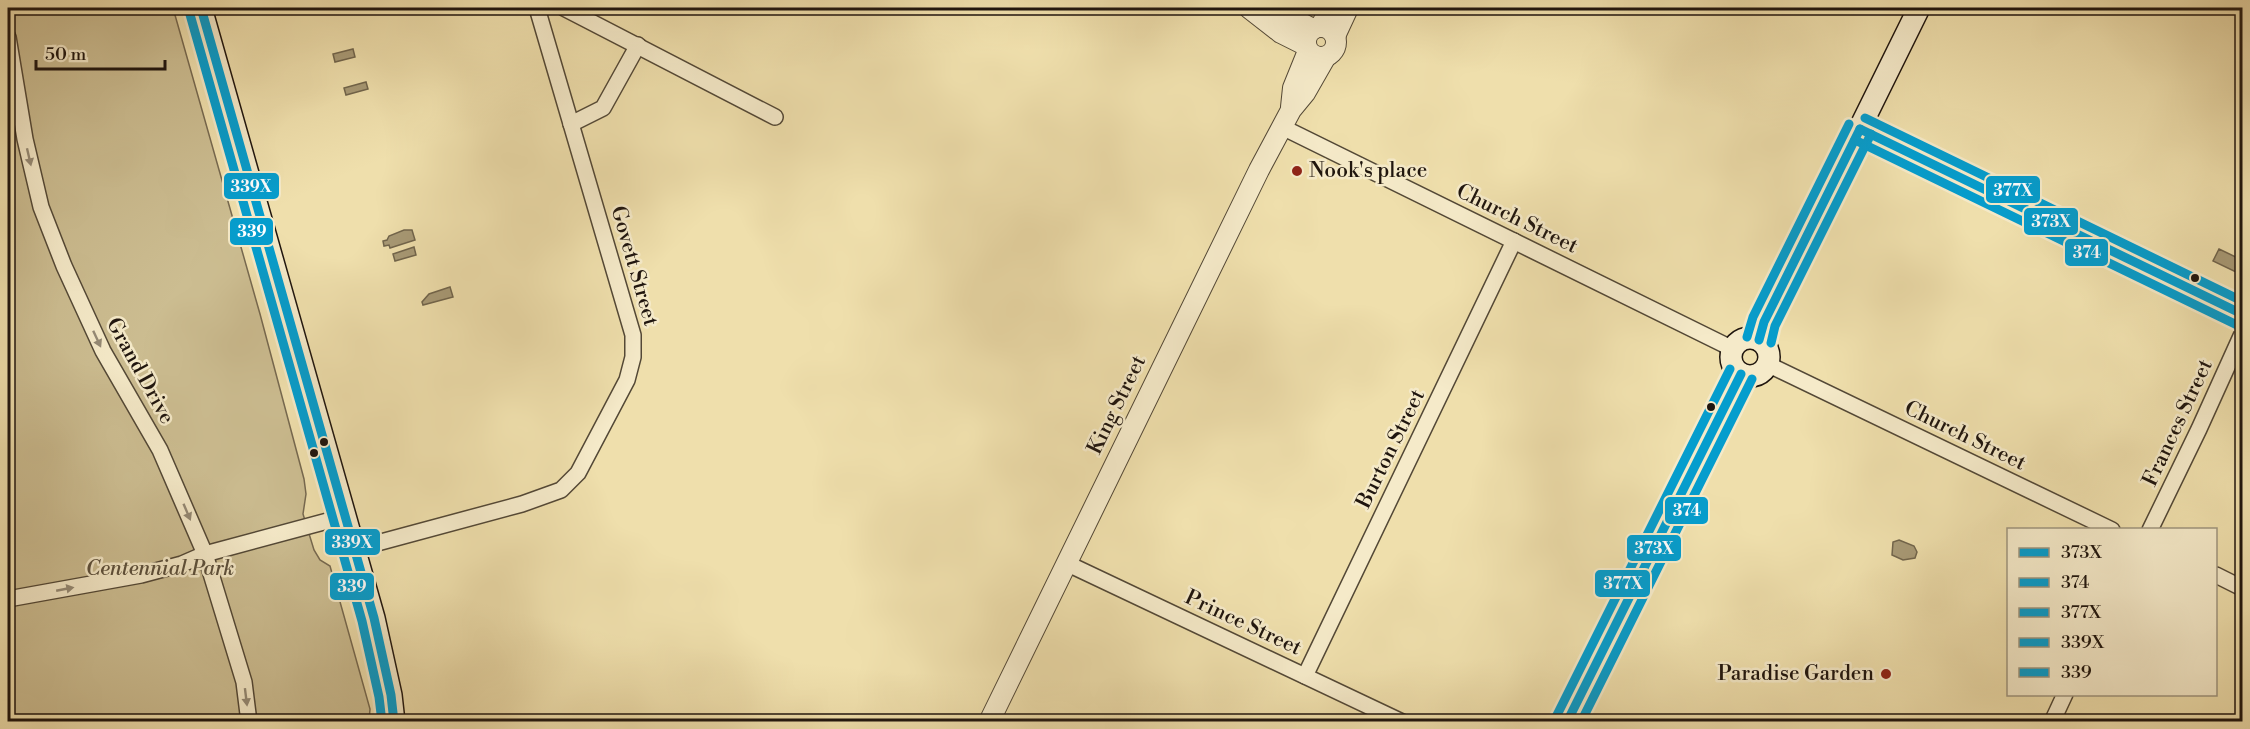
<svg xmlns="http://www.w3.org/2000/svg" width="2250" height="729" font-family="'Libre Bodoni',serif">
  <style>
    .green { fill: #ccbd91; stroke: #766950; stroke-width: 1.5 }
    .water { fill: #a89a76; stroke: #71654c; stroke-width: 1.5 }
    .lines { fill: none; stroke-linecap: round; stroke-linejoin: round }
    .minor-casing { stroke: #534836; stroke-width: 18 }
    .tertiary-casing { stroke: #534836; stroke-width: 22 }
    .secondary-casing { stroke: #1f150e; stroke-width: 24 }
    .minor { stroke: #f5eac9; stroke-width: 15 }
    .tertiary { stroke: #f5eac9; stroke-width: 20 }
    .secondary { stroke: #f5eac9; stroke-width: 21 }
    .bus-1-casing { stroke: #f5eac9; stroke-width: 14 }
    .bus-2-casing { stroke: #f5eac9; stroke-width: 14 }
    .bus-3-casing { stroke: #f5eac9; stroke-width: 14 }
    .bus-4-casing { stroke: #f5eac9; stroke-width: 14 }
    .bus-5-casing { stroke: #f5eac9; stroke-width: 14 }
    .bus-1 { stroke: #059dcd; stroke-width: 9 }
    .bus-2 { stroke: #059dcd; stroke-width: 9 }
    .bus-3 { stroke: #059dcd; stroke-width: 9 }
    .bus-4 { stroke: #059dcd; stroke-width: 9 }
    .bus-5 { stroke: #059dcd; stroke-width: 9 }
    .oneway { fill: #958a75 }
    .poi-dot { fill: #8f2418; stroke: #f5eac9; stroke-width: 2 }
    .bus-dot { fill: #1f150e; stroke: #f5eac9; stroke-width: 2 }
    .labels { text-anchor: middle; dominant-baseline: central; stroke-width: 5; stroke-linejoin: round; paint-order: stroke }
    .poi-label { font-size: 21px; fill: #1f150e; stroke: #f5eac9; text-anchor: start }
    .street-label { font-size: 21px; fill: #1f150e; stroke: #f5eac9 }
    .park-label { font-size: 21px; font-style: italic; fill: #5c503c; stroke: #f5eac9 }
    .line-badge { stroke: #f5eac9; stroke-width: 2 }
    .badge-label { font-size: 16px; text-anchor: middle; font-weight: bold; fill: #fff }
  </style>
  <rect width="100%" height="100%" fill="#efdfac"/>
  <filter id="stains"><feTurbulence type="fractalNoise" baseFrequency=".00333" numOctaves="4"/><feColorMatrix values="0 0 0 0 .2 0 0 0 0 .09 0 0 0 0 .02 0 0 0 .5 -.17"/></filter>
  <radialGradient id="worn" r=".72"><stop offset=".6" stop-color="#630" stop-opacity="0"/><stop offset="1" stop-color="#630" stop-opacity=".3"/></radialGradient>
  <!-- green -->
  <path class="green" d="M8,8H173L260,314L304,479L306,494L303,514L314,550L320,560L330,566L370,709L369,721H8Z"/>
  <!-- water -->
  <g class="water">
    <path d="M353,49L355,57L335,62L333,54Z"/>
    <path d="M366,82L368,89L346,95L344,88Z"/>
    <path d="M404,230H412L415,240L390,248L389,245L384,246L383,241L387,240L389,236Z"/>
    <path d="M414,247L416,255L395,261L393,254Z"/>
    <path d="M2219,249L2242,260L2236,272L2213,261Z"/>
    <path d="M450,287L453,297L423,305L422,302L429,294Z"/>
    <path d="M1899,540L1914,546L1917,552L1915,558L1903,560L1892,555L1893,542Z"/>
  </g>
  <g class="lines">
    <!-- minor casing -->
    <g class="minor-casing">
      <g id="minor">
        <path d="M564,8L775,117"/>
        <path d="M8,37L25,139L41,207L64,266L103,351L160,450L205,554L244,682L249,722"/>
        <path d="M571,124L603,108L638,45"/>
        <path d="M1282,127L1733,349"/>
        <path d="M1860,129L2242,314"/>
        <path d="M1767,364L2112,530"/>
        <path d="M2150,530L2199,429L2242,334"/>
        <path d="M355,549L522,504L561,490L578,473L627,380L633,357V335L537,8"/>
        <path d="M1066,563L1402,722"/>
        <path d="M2216,575L2242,588"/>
        <path d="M8,599L141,575L182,564L205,554L346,516"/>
        <path d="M1305,676L1514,241"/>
        <path d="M2052,722L2065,694"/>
      </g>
    </g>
    <!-- tertiary casing -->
    <g class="tertiary-casing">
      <g id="tertiary">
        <path d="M1249,8L1281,33L1305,45"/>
        <path d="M1256,10L1290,17L1313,29"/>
        <circle cx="1321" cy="42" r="15"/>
        <path d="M1320,27L1331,8"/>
        <path d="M1335,36L1348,8"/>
        <path d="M1291,107L1293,88L1308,51"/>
        <path d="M989,722L1259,170L1291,110L1305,93L1325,58"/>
      </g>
    </g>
    <!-- secondary casing -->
    <g class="secondary-casing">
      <g id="secondary">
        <path d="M201,8L374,618L391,695L394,722"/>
        <circle cx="1750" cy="357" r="19"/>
        <path d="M1759,340L1764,322L1919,8"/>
        <path d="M1567,722L1741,374"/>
      </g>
    </g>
    <!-- minor -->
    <use href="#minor" class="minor"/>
    <!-- tertiary -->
    <use href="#tertiary" class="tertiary"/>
    <!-- secondary -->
    <use href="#secondary" class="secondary"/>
    <!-- bus-1 casing -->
    <g class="bus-1-casing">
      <g id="bus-1">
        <path d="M1860,129L2242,314"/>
        <path d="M1759,340L1764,322L1860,129"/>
        <path d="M1567,722L1741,374"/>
      </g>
    </g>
    <!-- bus-2 casing -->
    <g class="bus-2-casing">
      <g id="bus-2">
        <path d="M1855,140L2237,325"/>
        <path d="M1771,343L1775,326L1871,134"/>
        <path d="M1581,722L1752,379"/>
      </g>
    </g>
    <!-- bus-3 casing -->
    <g class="bus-3-casing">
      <g id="bus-3">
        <path d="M1865,118L2242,301"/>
        <path d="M1747,337L1753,317L1849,124"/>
        <path d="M1556,717L1730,369"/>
      </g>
    </g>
    <!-- bus-4 casing -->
    <g class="bus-4-casing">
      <path id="bus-4" d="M201,8L374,618L391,695L394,722"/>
    </g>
    <!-- bus-5 casing -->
    <g class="bus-5-casing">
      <path id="bus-5" d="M189,11L362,621L379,697L382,722"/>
    </g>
    <!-- bus-1 -->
    <use href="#bus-1" class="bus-1"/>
    <!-- bus-2 -->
    <use href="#bus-2" class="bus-2"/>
    <!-- bus-3 -->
    <use href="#bus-3" class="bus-3"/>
    <!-- bus-4 -->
    <use href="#bus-4" class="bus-4"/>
    <!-- bus-5 -->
    <use href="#bus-5" class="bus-5"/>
  </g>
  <!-- one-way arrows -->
  <defs><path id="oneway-solid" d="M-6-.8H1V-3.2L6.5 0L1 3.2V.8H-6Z" transform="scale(1.5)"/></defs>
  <g class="oneway">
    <use href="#oneway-solid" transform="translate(29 157) rotate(77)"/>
    <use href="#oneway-solid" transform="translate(97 339) rotate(65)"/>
    <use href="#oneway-solid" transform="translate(187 512) rotate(67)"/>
    <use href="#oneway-solid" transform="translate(65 589) rotate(-11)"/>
    <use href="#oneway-solid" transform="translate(246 697) rotate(83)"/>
  </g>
  <!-- markers -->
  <g class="poi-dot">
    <circle cx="1297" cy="171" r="6"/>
    <circle cx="1886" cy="674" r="6"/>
  </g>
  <g class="bus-dot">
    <circle cx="2195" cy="278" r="5"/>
    <circle cx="1711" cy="407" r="5"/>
    <circle cx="324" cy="442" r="5"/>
    <circle cx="314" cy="453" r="5"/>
  </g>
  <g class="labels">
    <!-- poi labels -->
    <g class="poi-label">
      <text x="1309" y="171">Nook's place</text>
      <text x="1874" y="674" text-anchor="end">Paradise Garden</text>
    </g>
    <!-- street labels -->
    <g class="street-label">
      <text transform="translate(1517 219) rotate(26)">Church Street</text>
      <text transform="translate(634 266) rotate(74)">Govett Street</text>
      <text transform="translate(140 371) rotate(61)">Grand Drive</text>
      <text transform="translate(1117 405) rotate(-64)">King Street</text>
      <text transform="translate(2178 423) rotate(-65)">Frances Street</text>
      <text transform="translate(1965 436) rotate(26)">Church Street</text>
      <text transform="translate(1391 449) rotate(-64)">Burton Street</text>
      <text transform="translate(1243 623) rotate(25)">Prince Street</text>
    </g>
    <!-- park labels -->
    <g class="park-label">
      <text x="160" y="569">Centennial Park</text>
    </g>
  </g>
  <g class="line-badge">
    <rect x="223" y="172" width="57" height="28" rx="6" fill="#059dcd"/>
    <rect x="1985" y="175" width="56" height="29" rx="6" fill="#059dcd"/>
    <rect x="2023" y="207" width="56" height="29" rx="6" fill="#059dcd"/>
    <rect x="229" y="217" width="45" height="29" rx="6" fill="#059dcd"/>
    <rect x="2064" y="238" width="45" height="29" rx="6" fill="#059dcd"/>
    <rect x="1664" y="496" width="45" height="29" rx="6" fill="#059dcd"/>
    <rect x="324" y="528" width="57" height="28" rx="6" fill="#059dcd"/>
    <rect x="1626" y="534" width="56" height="28" rx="6" fill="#059dcd"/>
    <rect x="1594" y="569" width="57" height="29" rx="6" fill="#059dcd"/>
    <rect x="329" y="572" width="46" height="29" rx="6" fill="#059dcd"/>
  </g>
  <g class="badge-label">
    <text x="251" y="192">339X</text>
    <text x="2013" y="196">377X</text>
    <text x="2051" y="227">373X</text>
    <text x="252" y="237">339</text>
    <text x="2087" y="258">374</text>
    <text x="1687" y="516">374</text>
    <text x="352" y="548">339X</text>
    <text x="1654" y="554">373X</text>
    <text x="1623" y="589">377X</text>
    <text x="352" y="592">339</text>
  </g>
  <!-- margin -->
  <rect width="2250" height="729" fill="none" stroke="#efdfac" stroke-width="30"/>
  <rect x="9" y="9" width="2232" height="711" fill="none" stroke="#1f150e" stroke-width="3"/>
  <rect x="15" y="15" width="2220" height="699" fill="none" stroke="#1f150e" stroke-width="1.5"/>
  <!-- legend -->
  <rect x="2007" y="528" width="210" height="168" fill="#f5eac9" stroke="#9f957e" stroke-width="1.5"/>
  <rect x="2019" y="548" width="30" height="9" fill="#059dcd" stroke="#9f957e" stroke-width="1.5"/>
  <text x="2061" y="558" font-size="18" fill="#1f150e">373X</text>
  <rect x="2019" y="578" width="30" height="9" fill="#059dcd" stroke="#9f957e" stroke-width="1.5"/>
  <text x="2061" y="588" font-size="18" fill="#1f150e">374</text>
  <rect x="2019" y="608" width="30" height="9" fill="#059dcd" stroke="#9f957e" stroke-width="1.5"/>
  <text x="2061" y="618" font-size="18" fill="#1f150e">377X</text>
  <rect x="2019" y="638" width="30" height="9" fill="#059dcd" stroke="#9f957e" stroke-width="1.5"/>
  <text x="2061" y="648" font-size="18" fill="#1f150e">339X</text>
  <rect x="2019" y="668" width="30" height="9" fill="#059dcd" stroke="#9f957e" stroke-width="1.5"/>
  <text x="2061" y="678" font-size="18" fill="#1f150e">339</text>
  <!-- scale -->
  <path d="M36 60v9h129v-9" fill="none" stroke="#1f150e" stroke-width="3"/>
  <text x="45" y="60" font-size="18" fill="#1f150e" stroke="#f5eac9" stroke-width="4.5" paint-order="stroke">50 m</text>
  <rect width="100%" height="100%" filter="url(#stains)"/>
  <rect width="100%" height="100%" fill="url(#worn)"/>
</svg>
